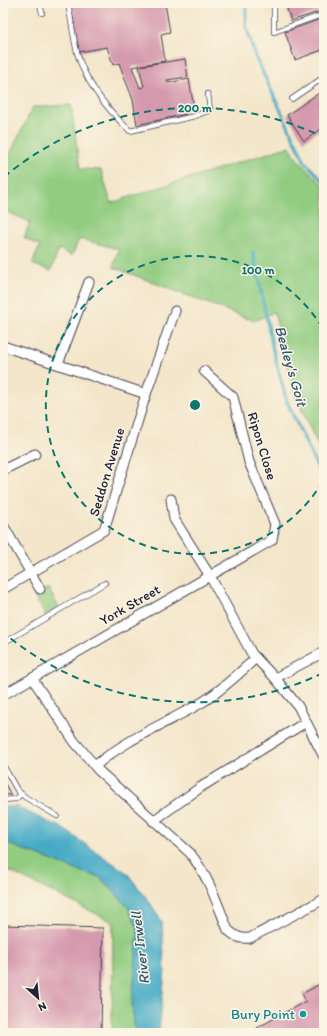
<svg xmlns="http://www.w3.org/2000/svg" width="327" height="1036" font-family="Itim,sans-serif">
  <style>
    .green { fill: #91cc81; stroke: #5a775e }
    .water { fill: #46abc6; stroke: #346680 }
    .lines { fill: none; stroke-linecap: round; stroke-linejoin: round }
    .stream { stroke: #46abc6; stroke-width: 3 }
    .building { fill: #d599ae }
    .service-casing { stroke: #413f50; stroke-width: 6 }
    .minor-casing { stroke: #413f50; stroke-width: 11 }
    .service { stroke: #fff; stroke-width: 4.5 }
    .minor { stroke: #fff; stroke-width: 9 }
    .ring { fill: none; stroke: #0f766e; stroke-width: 2; stroke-dasharray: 7 5 }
    .culture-dot { fill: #0f9aa8; stroke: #fcf5e5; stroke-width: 1.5 }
    .labels { text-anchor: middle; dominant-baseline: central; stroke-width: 3; stroke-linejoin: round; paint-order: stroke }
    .street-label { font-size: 14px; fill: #22223b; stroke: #fcf5e5 }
    .culture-label { font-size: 14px; fill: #0d838f; stroke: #fcf5e5; text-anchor: end }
    .water-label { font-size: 15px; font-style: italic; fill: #305973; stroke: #fcf5e5 }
    .centre { fill: #0f766e; stroke: #fcf5e5; stroke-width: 2 }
    .ring-label { font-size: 12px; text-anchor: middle; font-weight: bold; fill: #0f766e; stroke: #fcf5e5; stroke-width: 3; stroke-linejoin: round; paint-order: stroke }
  </style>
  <rect width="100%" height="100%" fill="#fcf5e5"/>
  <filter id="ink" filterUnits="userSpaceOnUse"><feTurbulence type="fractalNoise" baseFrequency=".025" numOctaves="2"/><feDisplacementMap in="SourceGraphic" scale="8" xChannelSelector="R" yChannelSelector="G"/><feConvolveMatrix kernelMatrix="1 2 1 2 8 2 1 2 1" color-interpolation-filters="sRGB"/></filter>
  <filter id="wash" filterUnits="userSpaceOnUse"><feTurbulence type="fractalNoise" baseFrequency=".012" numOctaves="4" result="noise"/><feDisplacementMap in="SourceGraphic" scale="16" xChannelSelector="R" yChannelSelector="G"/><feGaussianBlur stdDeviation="0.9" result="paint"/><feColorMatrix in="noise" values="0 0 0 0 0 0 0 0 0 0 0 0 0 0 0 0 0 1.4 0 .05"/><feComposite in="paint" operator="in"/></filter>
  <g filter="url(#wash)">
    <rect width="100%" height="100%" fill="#f3e6ca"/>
    <!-- green -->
    <g class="green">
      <path d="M71,105L80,169L101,170L111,203L290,146L298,160L324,186V459L295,395L274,312L254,321L113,267L119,249L79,239L72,256L59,249L51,271L32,264L40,246L24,238L30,222L3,210V168L33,107Z"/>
      <path d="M48,588L59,608L45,615L34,596Z"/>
      <path d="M3,842L85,873L100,877L128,907L138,929L135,1033H112L113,922L3,868Z"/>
    </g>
    <!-- water -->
    <path class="water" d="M16,806L54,825L55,823L127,873L149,901L162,922L165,972L159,1033H135L132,1005L138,929L128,907L100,877L85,873L3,842V807Z"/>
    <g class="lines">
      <!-- stream -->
      <g class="stream">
        <path d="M246,3V26L256,58L305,162L324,182"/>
        <path d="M253,252L273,350L287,402L324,482"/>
      </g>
    </g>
    <g id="blocks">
      <!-- building -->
      <g class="building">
        <path d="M70,3H165L170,32L161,34L165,61L132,67L140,88L144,87L139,66L185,59L188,77L167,80L168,83L189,79L194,108L185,109L186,114L137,125L133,100L119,63L113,65L107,47L79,52Z"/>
        <path d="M285,3H324V10L291,21Z"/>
        <path d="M324,18V54L322,50L295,60L285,32Z"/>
        <path d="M319,93L324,100V127L304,141L287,115Z"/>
        <path d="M3,780L11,795L3,794Z"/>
        <path d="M3,925L103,928L101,1033H3Z"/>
        <path d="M320,984L324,992V1028L322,1030L324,1033H260L257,1028L306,1001L302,994Z"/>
      </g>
    </g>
  </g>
  <g filter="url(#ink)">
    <use href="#blocks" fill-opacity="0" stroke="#413f50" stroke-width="1"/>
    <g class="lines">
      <!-- service casing -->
      <g class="service-casing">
        <g id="service">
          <path d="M40,3L42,13"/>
          <path d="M68,3C71,19 73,36 77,52C85,83 108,110 130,131L195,116L210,110L208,94"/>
          <path d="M274,3V32L324,14"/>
          <path d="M292,99L324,77"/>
          <path d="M3,643L105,583"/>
          <path d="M3,765L17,790L25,797L57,816"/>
          <path d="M3,800L16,799L21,794"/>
        </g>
      </g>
      <!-- minor casing -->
      <g class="minor-casing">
        <g id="minor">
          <path d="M3,346L146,394"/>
          <path d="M58,364L89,282"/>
          <path d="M3,470L35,454"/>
          <path d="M171,499L174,519L210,576L252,654L275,678L298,706L324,757"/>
          <path d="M3,525L40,589"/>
          <path d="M3,589L104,530L146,394L175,311"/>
          <path d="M32,678L74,741L99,771L190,853C210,879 216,901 228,930C236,937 240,939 250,938L324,899"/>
          <path d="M275,678L324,652"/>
          <path d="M3,695L272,540L275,524L249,462L233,397L204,371"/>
          <path d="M95,766C126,739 165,724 201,703C221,691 238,674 256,658"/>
          <path d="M153,821L201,787L306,722"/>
        </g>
      </g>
      <!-- service -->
      <use href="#service" class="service"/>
      <!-- minor -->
      <use href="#minor" class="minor"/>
    </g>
  </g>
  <!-- distance rings -->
  <g class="ring">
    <path d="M323 481A149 149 0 1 1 323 329"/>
    <path d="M323 673A297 297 0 0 1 4 633M4 177A297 297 0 0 1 323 137"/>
  </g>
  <!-- markers -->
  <circle class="culture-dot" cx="303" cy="1014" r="4"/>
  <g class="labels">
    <!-- street labels -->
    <g class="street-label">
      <text transform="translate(262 446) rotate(73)">Ripon Close</text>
      <text transform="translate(107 472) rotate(-73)">Seddon Avenue</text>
      <text transform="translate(130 605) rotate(-30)">York Street</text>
    </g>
    <!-- culture labels -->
    <g class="culture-label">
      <text x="295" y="1014">Bury Point</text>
    </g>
    <!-- water labels -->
    <g class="water-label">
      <text transform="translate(291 366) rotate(74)">Bealey's Goit</text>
      <text transform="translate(140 948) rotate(-97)">River Irwell</text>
    </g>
  </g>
  <circle cx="195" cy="405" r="6" class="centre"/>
  <g class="ring-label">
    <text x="195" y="112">200 m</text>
    <text x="258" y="274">100 m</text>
  </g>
  <!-- margin -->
  <rect width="327" height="1036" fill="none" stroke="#fcf5e5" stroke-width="16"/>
  <!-- north arrow -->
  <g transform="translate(38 998) rotate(153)" stroke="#fcf5e5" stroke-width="3" paint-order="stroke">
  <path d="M0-3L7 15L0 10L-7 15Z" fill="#22223b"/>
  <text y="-6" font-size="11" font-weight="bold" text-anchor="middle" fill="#22223b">N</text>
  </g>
</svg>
